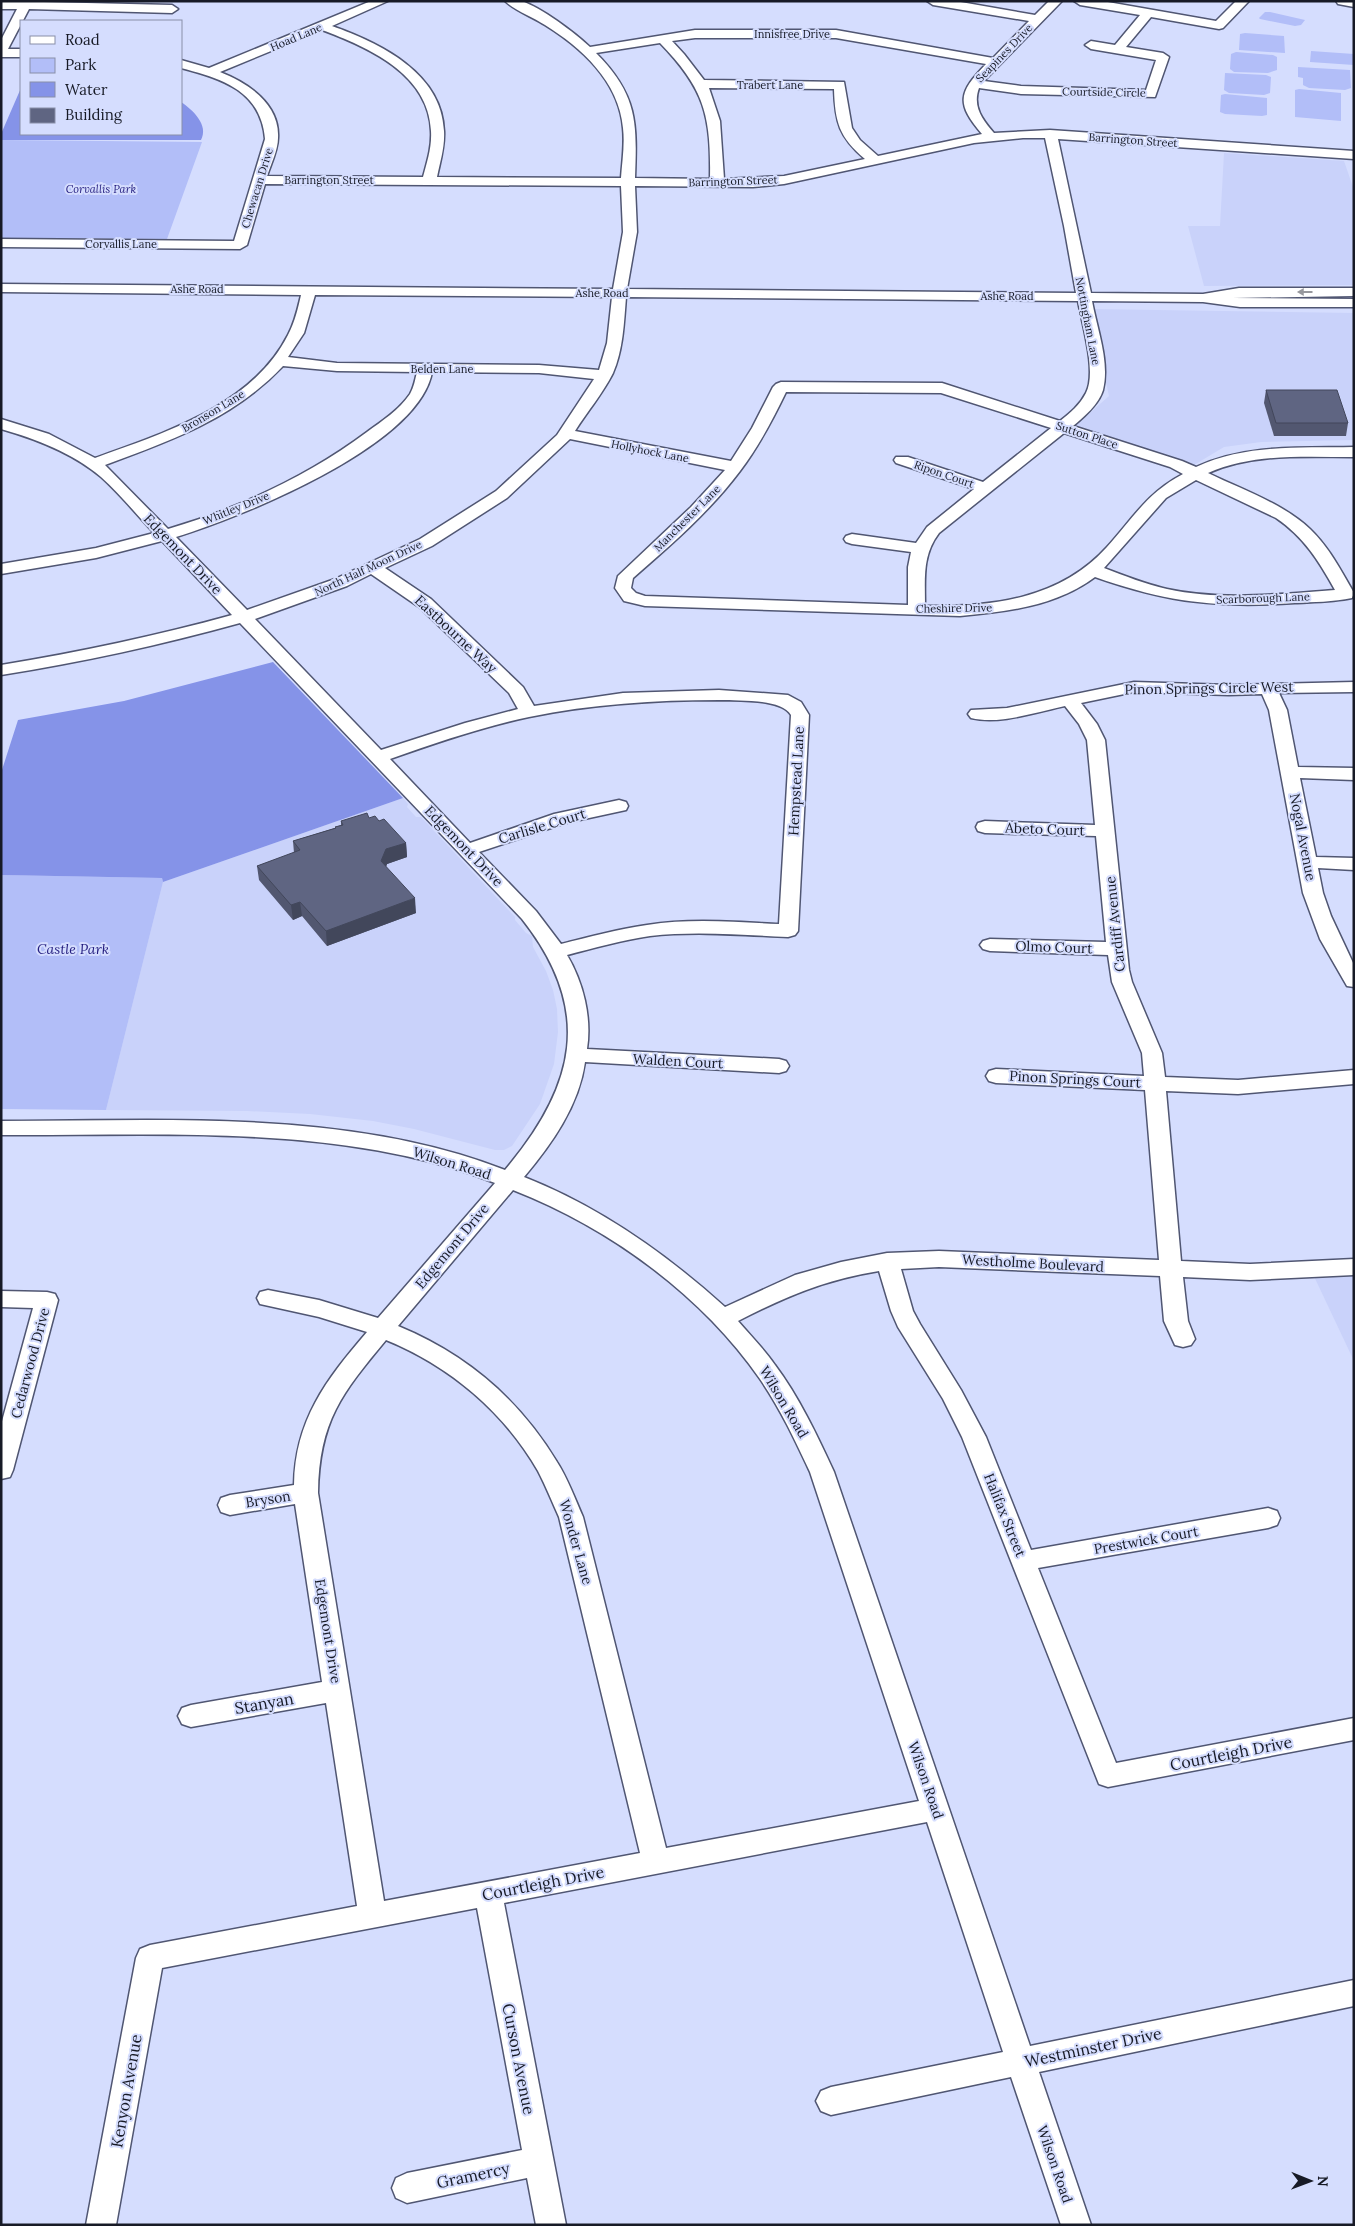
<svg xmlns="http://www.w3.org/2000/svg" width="1355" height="2226" font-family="Lora,serif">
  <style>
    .built { fill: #c9d2fa }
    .green { fill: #b2bef8 }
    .water { fill: #8593e8 }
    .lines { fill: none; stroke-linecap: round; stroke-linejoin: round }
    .minor-casing { stroke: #505672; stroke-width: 3 }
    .minor { fill: #fff; fill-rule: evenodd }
    .wall { fill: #525770 }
    .shaded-wall { fill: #42475b }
    .building { fill: #5f6582; stroke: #42475b }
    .oneway { fill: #97989d }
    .labels { text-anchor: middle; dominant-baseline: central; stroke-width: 4; stroke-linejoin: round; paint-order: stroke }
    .far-street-label { font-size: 11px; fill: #171a26; stroke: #d5ddfe }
    .far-park-label { font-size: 11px; font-style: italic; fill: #231d7f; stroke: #d5ddfe }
    .street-label { font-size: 14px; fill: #171a26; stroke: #d5ddfe }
    .park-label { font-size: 14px; font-style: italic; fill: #231d7f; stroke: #d5ddfe }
    .near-street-label { font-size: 16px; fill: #171a26; stroke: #d5ddfe }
  </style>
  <rect width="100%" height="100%" fill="#d5ddfe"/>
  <!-- built -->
  <g class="built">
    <path d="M1224,153L1344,161L1354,190V285L1204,286L1188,226H1220Z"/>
    <path d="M1090,309L1354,313V440L1261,442L1224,447L1194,465L1075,426L1109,396Z"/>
    <path d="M403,798L408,804L407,807L416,817H421L515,917V920L526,933L532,936L533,947L546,971L553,990L557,1009L558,1032L554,1064L540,1104L512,1146L504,1150H495L414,1129L373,1121L310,1114L247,1111L106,1110L163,882Z"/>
    <path d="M1354,1265V1361L1311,1270Z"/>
  </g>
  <!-- green -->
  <g class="green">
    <path d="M1265,12H1270L1305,20L1301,25L1295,26L1260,19L1259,18Z"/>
    <path d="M1245,33L1284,36L1285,53L1239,50L1240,34Z"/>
    <path d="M1311,51L1354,54V65L1310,62Z"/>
    <path d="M1236,52L1273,55L1277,57V70L1268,73L1234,72L1230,69L1231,54Z"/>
    <path d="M1298,67L1350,70L1351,88L1345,90L1309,88L1303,85V78L1298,77Z"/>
    <path d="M1225,73L1266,75L1271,77L1270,93L1264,95L1229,93L1224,90Z"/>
    <path d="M1299,89L1341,93V121L1295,117V90Z"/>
    <path d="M1225,94L1267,98V115L1262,116L1225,114L1220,112L1221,95Z"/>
    <path d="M1,140L201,142H202L167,239L1,238Z"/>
    <path d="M1,875L162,878L163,882L106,1110L1,1109Z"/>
  </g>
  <!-- water -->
  <g class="water">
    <path d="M21,88V134H181V102C193,110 209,125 201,140H1V134Z"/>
    <path d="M273,662L403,798L163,882L162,878L1,875V773L18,720L124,701Z"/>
  </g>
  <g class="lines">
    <!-- minor casing -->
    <g class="minor-casing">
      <g id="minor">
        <path d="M1,1L172,5L178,9L172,13L29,9L8,49H21V57H1V40L17,9H1Z"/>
        <path d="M371,1H388L332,26C380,43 442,73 444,131C445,147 440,162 437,177L621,178C622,162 625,145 623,128C619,82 582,48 545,25C533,17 515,11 505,1C510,1 516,0 521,1C541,7 575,33 590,47L695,30H836L993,58L1029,21L933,5L927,1H955L1035,15L1049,1H1062L984,81L1021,86L1146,90L1156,60L1091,49L1085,45L1091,41L1115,45L1140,15L1080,5L1074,1H1102L1216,21L1236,1H1249L1223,28L1219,29L1151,17L1126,47L1163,53L1169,57L1155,97L1021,94L979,88C972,107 983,120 994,133L1050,130L1354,151V159L1058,139L1091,293L1203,294L1239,288H1354V296L1232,298L1354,299V307H1240L1203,302L1092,301C1097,329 1110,362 1103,390C1099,404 1084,417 1073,426L1182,461L1196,467C1246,444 1300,448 1354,447V457C1304,457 1254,453 1208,473C1241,489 1284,504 1310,529C1329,547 1341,571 1354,593L1352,598C1334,602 1313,602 1295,603C1217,608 1169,603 1095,577C1056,606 1007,612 960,616L645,606L624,601L615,588L618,576L691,507L725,470L570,439L507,498L432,546L385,568L431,599L523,687L534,706L623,693L719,690L788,695L801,702L809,715L798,931L795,935L788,937C742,935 696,931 650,936C622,940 594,948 567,955C583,982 592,1017 587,1049L779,1059L786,1061L789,1066L786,1071L779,1073L585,1062C579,1106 551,1145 524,1177C600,1207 665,1253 725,1307L795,1275L841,1262L887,1253L939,1251L1159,1260L1145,1090L996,1083L989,1081L986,1076L989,1071L996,1069L1144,1076L1142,1053L1112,982L1108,955L990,951L983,949L980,945L983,941L990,939L1106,942L1096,836L985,833L978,831L976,827L978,823L985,821L1095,825L1087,740L1079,724L1065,706C1036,712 1000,725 971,718L968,714L971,710L1007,708L1134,682L1229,685L1354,682V692L1279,693L1287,710L1298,767L1354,768V780L1300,778L1316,857L1354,858V870L1318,868L1323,893L1331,916L1354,965V987L1347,986L1320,939L1303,893L1269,710L1262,694L1229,695L1134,692L1081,703L1097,724L1105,740L1129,970L1132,982L1162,1053L1165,1077L1238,1080L1354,1070V1084L1238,1094L1166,1091L1181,1261L1250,1264L1354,1259V1275L1250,1280L1183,1277L1188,1321L1195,1339L1191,1345L1183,1347L1175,1345L1164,1321L1160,1276L939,1267L901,1269L913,1311L920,1324L961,1390L986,1437L1031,1550L1268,1508L1277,1511L1280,1518L1277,1525L1268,1528L1038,1568L1116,1763L1354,1718V1740L1108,1787L1099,1784L962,1437L943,1399L898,1327L891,1311L879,1271C824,1280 787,1296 738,1321C750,1335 764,1349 775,1365C799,1397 817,1435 834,1472L1030,2046L1354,1980V2006L1039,2072L1091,2225H1061L1011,2077L831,2115L821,2111L816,2101L821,2091L831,2087L1003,2052L927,1822L504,1903L566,2225H536L527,2178L407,2203L396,2198L392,2188L396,2178L407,2173L522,2150L477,1908L162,1968L116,2225H86L136,1958L140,1949L150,1945L357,1906L326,1703L191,1727L182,1724L178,1716L182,1708L191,1705L322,1682L295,1504L230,1515L221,1512L218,1505L221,1498L230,1495L294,1485C295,1420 326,1380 367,1332L319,1317L260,1304L257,1298L260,1292L268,1290L319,1300L378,1318L495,1183C344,1123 161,1136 1,1135V1121C166,1121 349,1109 505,1170C576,1086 594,1010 522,919L240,623C161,645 82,662 1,675V665C80,652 156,636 232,615L162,541L96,558L1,574V564L96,548L154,533C137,515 120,494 101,477C73,453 36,439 1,429V419L49,434L95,458C164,433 252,406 288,335C295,322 298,308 301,295L1,292V284L613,289L623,232L621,186L265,184L247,245L240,249L1,247V239L234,241L265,139C261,91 223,79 181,68V60L209,68ZM322,30C368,47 429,74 431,131C432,147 427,162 423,177L267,176C271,164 278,150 278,138C280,104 248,83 220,72ZM695,38H836L986,64C959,92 955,103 982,134L878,156L860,140L852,128L844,82L704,80L684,54L672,41ZM660,43C705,89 711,116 710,179L635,178C637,123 638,95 596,53ZM709,88L834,89C835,122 839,137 865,159L784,176L724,179L720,121ZM1023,138H1045L1064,226L1076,293L627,289L637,232L635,186L753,187L784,184L974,143ZM315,295L612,297L607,343L599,370L539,365L337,363L288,357L304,333ZM626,297L1078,301C1082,324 1097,372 1086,393C1080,405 1070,413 1060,421L942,383L781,382L776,384L773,387L752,428L731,461L575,431C587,412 603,393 613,373C623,350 624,323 626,297ZM283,366L337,371L417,372C415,380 414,387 410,394C399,410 382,421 367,432C308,476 239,508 168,529L105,465C171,441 234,418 283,366ZM432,372L539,373L594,379L557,435L496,491L420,539L335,579L247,610L176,537C241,517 419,446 432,372ZM786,392L941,393L1051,428L983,482L908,457H896L894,460L896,463L974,489L927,527L916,543L852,534L846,536L844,539L846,542L852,544L911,552L908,567V605L645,596L636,593L631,588L633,578C671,545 710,511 740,471C759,446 773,419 786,392ZM1064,433L1170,467L1183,474C1147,493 1134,517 1107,547C1060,599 992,607 925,606C925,579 922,555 939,533ZM1196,480L1276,518C1304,537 1319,561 1335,590C1279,594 1222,601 1167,589C1145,584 1125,576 1104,568L1166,498ZM371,574L419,607L509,693L518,709L465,723L381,750L255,619L347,586ZM719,700C737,701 781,698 791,715L779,924C735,922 691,918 647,925C618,929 589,937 561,944L536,911L479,852L566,823L626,810L628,806L626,802L619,800L554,814L470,843L390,759C436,743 482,727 529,717C592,704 655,700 719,700ZM513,1190C608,1227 701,1294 760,1379C780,1408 795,1440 810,1472L919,1801L666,1848L583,1517C575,1499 568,1479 557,1462C519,1399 466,1354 398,1326ZM386,1340C450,1366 504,1412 538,1471C546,1486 552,1502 559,1517L640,1853L384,1901L318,1493C319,1421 342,1393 386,1340Z"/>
        <path d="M1336,1H1354V7L1338,4Z"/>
        <path d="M1,1291L47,1292L55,1294L58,1300L13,1470L10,1477L1,1479V1425L33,1308L1,1307Z"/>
      </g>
    </g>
    <!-- minor -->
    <use href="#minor" class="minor"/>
  </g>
  <!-- wall -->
  <g class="wall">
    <path d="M1266,390L1348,423L1346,436H1274L1264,403Z"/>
    <path d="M369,818L379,821L406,843L407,857L387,864L386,867L416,913L327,946L302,916L293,920L259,880L257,866L294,853L293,841L335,828V827L341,825V821Z"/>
  </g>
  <!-- shaded-wall -->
  <g class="shaded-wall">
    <path d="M406,843L407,857L387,864L382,876L381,861L386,849Z"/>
    <path d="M415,898L416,913L327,946L326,931Z"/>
    <path d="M300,902L302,916L293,920L291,905Z"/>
  </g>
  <!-- building -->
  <g class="building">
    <path d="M1266,390H1337L1348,423H1276Z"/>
    <path d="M367,813L369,818L375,816L379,821L384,819L406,843L386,849L381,861L415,898L326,931L300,902L291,905L257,866L300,850L293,841L336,828L335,827L343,825L341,821Z"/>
  </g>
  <!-- one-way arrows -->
  <defs><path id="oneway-solid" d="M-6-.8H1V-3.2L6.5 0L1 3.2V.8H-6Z" transform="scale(1.25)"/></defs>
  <use class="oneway" href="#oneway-solid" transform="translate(1305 292) rotate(-180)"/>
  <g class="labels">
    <!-- far-street labels -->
    <g class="far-street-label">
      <text x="792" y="34">Innisfree Drive</text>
      <text transform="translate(296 37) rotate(-23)">Hoad Lane</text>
      <text transform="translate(1004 53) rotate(-46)">Seapines Drive</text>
      <text x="770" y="85">Trabert Lane</text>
      <text transform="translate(1104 92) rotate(1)">Courtside Circle</text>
      <text transform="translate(1133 140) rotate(4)">Barrington Street</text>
      <text x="329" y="180">Barrington Street</text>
      <text transform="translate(733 181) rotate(-2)">Barrington Street</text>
      <text transform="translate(257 188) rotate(-73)">Chewacan Drive</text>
      <text x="121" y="244">Corvallis Lane</text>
      <text x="197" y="289">Ashe Road</text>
      <text x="602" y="293">Ashe Road</text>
      <text x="1007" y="296">Ashe Road</text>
      <text transform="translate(1088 321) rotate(79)">Nottingham Lane</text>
      <text x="442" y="369">Belden Lane</text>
      <text transform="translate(213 411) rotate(-31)">Bronson Lane</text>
      <text transform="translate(1087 435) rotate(18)">Sutton Place</text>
      <text transform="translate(650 451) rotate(11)">Hollyhock Lane</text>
      <text transform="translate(944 474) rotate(19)">Ripon Court</text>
      <text transform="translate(236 508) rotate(-22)">Whitley Drive</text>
      <text transform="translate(687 518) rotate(-45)">Manchester Lane</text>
      <text transform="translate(368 568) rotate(-25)">North Half Moon Drive</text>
      <text transform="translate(1263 598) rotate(-2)">Scarborough Lane</text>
      <text transform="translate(954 608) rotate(-1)">Cheshire Drive</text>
    </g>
    <!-- far-park labels -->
    <g class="far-park-label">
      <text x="101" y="189">Corvallis Park</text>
    </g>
    <!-- street labels -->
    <g class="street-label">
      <text transform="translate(183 554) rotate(46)">Edgemont Drive</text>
      <text transform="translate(456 634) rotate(43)">Eastbourne Way</text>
      <text transform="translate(1209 688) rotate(-1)">Pinon Springs Circle West</text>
      <text transform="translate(796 781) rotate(-87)">Hempstead Lane</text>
      <text transform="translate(542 826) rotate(-17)">Carlisle Court</text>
      <text transform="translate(1045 829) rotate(2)">Abeto Court</text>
      <text transform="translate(1303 837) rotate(79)">Nogal Avenue</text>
      <text transform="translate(464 846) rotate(46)">Edgemont Drive</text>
      <text transform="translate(1115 924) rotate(-96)">Cardiff Avenue</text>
      <text transform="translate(1054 947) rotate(2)">Olmo Court</text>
      <text transform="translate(678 1061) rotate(3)">Walden Court</text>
      <text transform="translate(1075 1079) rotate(3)">Pinon Springs Court</text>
      <text transform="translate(452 1163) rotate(17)">Wilson Road</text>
      <text transform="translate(452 1246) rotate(-50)">Edgemont Drive</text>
      <text transform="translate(1033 1263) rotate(3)">Westholme Boulevard</text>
      <text transform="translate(30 1363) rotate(-75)">Cedarwood Drive</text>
      <text transform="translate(784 1402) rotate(59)">Wilson Road</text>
      <text transform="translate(268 1499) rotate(-9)">Bryson</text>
      <text transform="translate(1005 1515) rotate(68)">Halifax Street</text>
      <text transform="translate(1146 1540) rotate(-10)">Prestwick Court</text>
      <text transform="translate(576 1542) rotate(74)">Wonder Lane</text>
      <text transform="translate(328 1631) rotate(81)">Edgemont Drive</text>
      <text transform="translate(926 1780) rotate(71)">Wilson Road</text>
      <text transform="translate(1055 2164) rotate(71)">Wilson Road</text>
    </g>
    <!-- park labels -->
    <g class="park-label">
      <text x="73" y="949">Castle Park</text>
    </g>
    <!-- near-street labels -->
    <g class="near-street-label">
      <text transform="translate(264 1703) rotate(-10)">Stanyan</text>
      <text transform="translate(1231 1753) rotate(-11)">Courtleigh Drive</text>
      <text transform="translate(543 1883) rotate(-11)">Courtleigh Drive</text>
      <text transform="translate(1093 2047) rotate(-12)">Westminster Drive</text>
      <text transform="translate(519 2059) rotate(79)">Curson Avenue</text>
      <text transform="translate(126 2091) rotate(-80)">Kenyon Avenue</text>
      <text transform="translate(473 2175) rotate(-12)">Gramercy</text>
    </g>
  </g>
  <!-- border -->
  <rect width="1355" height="2226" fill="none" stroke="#171a26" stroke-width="5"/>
  <!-- legend -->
  <rect x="20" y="20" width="162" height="115" fill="#d5ddfe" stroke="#898fa8"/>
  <rect x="30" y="36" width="25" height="8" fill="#ffffff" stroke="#898fa8"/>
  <text x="65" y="45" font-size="15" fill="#171a26">Road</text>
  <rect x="30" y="58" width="25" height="15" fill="#b2bef8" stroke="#898fa8"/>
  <text x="65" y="70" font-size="15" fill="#171a26">Park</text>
  <rect x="30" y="82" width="25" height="15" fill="#8593e8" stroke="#898fa8"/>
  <text x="65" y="95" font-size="15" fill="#171a26">Water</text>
  <rect x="30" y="108" width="25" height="15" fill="#5f6582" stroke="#898fa8"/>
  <text x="65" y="120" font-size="15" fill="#171a26">Building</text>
  <!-- north arrow -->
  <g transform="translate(1310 2181) rotate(91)" stroke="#d5ddfe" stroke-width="4" paint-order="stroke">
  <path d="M0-4L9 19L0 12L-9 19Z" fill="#171a26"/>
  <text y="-8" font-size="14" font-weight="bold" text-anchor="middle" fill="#171a26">N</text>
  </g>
</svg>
